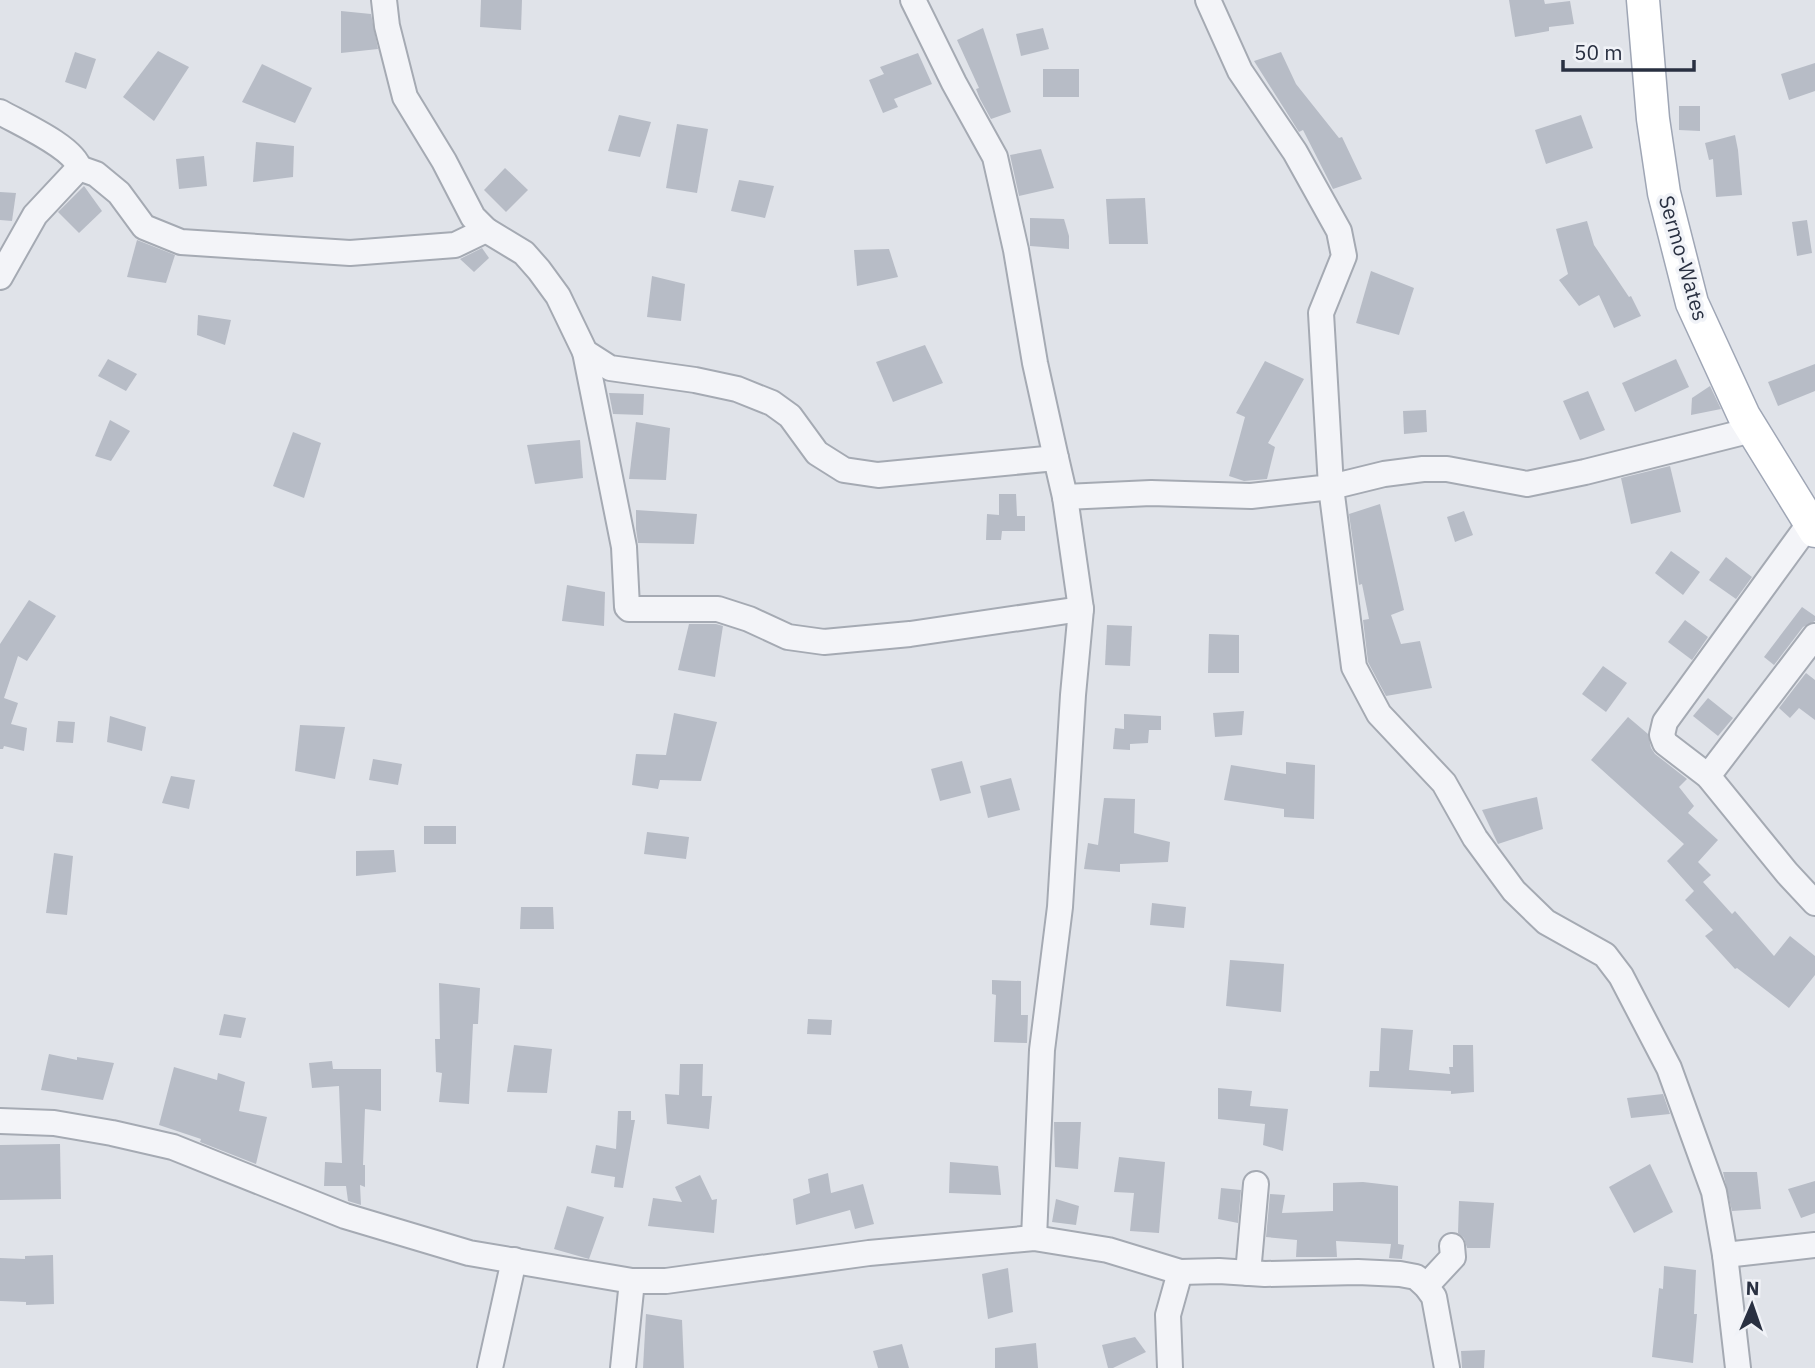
<svg xmlns="http://www.w3.org/2000/svg" width="1815" height="1368" font-family="'IBM Plex Sans',sans-serif">
  <style>
    .building { fill: #b7bcc6 }
    .lines { fill: none; stroke-linecap: round; stroke-linejoin: round }
    .minor-casing { stroke: #a5aab3; stroke-width: 28 }
    .major-casing { stroke: #9fa6b5; stroke-width: 35 }
    .minor { stroke: #f3f4f8; stroke-width: 24 }
    .major { stroke: #fff; stroke-width: 32 }
    .labels { text-anchor: middle; dominant-baseline: central; stroke-width: 7; stroke-linejoin: round; paint-order: stroke }
    .street-label { font-size: 21px; fill: #293041; stroke: #f0f2f7 }
  </style>
  <rect width="100%" height="100%" fill="#e0e3e9"/>
  <!-- building -->
  <g class="building">
    <path d="M481,0H522L521,30L480,27Z"/>
    <path d="M1509,0H1544L1545,4L1570,1L1574,24L1549,27V31L1515,37Z"/>
    <path d="M341,11L371,14L378,49L341,53Z"/>
    <path d="M983,28L1011,112L991,119L980,99L976,89L979,88L957,40Z"/>
    <path d="M1043,28L1049,49L1021,56L1016,34Z"/>
    <path d="M158,51L189,67L154,121L123,97Z"/>
    <path d="M75,52L96,59L86,89L65,82Z"/>
    <path d="M1281,52L1296,84L1339,138L1342,137L1362,179L1333,189L1303,130L1299,132L1254,61Z"/>
    <path d="M918,53L932,84L894,99L898,107L883,113L869,80L884,74L880,67Z"/>
    <path d="M1815,63V91L1789,100L1781,74Z"/>
    <path d="M262,64L312,88L295,123L242,102Z"/>
    <rect x="1043" y="69" width="36" height="28"/>
    <path d="M1679,106H1700V131L1679,130Z"/>
    <path d="M619,115L651,122L640,157L608,151Z"/>
    <path d="M1581,115L1593,148L1546,164L1535,130Z"/>
    <path d="M677,124L708,129L697,193L666,188Z"/>
    <path d="M1735,135L1738,150L1742,195L1716,197L1713,159L1709,160L1705,143Z"/>
    <path d="M256,142L294,146L293,177L253,182Z"/>
    <path d="M1041,149L1054,188L1019,196L1010,155Z"/>
    <path d="M204,156L207,186L179,189L176,159Z"/>
    <path d="M505,168L528,190L506,212L484,190Z"/>
    <path d="M739,180L774,186L765,218L731,211Z"/>
    <path d="M84,186L102,211L79,233L58,212Z"/>
    <path d="M0,192L16,193L12,221L0,220Z"/>
    <path d="M1145,198L1148,244H1109L1106,199Z"/>
    <path d="M1030,218L1064,219L1069,236V249L1030,246Z"/>
    <path d="M1807,220L1812,253L1797,256L1792,222Z"/>
    <path d="M1587,221L1594,245L1629,297L1631,296L1641,316L1614,328L1599,295L1579,306L1559,280L1568,274L1556,229Z"/>
    <path d="M137,240L175,255L166,283L127,277Z"/>
    <path d="M482,248L489,258L474,272L460,259Z"/>
    <path d="M889,249L898,277L857,286L854,250Z"/>
    <path d="M1371,271L1414,288L1399,335L1356,323Z"/>
    <path d="M652,276L685,284L681,321L647,317Z"/>
    <path d="M198,315L231,320L225,345L197,335Z"/>
    <path d="M925,345L943,383L893,402L876,362Z"/>
    <path d="M108,359L137,374L126,391L98,376Z"/>
    <path d="M1676,359L1689,387L1635,412L1622,383Z"/>
    <path d="M1265,361L1304,379L1268,443L1275,447L1267,479L1244,481L1229,476L1245,417L1236,413Z"/>
    <path d="M1815,364V391L1778,406L1768,382Z"/>
    <path d="M1710,386L1721,409L1691,415L1692,398Z"/>
    <path d="M1588,391L1605,430L1580,440L1563,401Z"/>
    <path d="M609,393L644,394L643,415L613,414Z"/>
    <path d="M1426,410L1427,432L1404,434L1403,411Z"/>
    <path d="M110,420L130,431L111,461L95,456Z"/>
    <path d="M636,422L670,428L666,480L629,479Z"/>
    <path d="M293,432L321,443L304,498L273,486Z"/>
    <path d="M580,440L583,478L535,484L527,445Z"/>
    <path d="M1670,466L1681,512L1631,524L1621,478Z"/>
    <path d="M999,494H1016L1017,516H1025V531H1002L1001,540H986L987,514L999,515Z"/>
    <path d="M1380,504L1404,610L1391,615L1401,644L1420,641L1432,688L1386,696L1368,662L1363,620L1369,619L1362,584L1359,585L1349,514Z"/>
    <path d="M636,510L697,514L694,544L638,543L636,529Z"/>
    <path d="M1464,511L1473,535L1455,542L1447,517Z"/>
    <path d="M1671,551L1700,572L1683,595L1655,573Z"/>
    <path d="M1726,557L1752,577L1736,599L1709,580Z"/>
    <path d="M567,585L605,592L604,626L562,621Z"/>
    <path d="M29,600L56,616L27,661L18,656L4,698L18,703L11,724L27,728L24,751L4,746L3,749H0V644Z"/>
    <path d="M1802,607L1815,616V621L1803,627L1774,665L1764,657Z"/>
    <path d="M1685,620L1708,637L1692,660L1668,642Z"/>
    <path d="M689,624H716L723,626L715,677L678,670Z"/>
    <path d="M1107,625L1132,626L1130,666L1105,665Z"/>
    <path d="M1209,634L1239,635V673H1208Z"/>
    <path d="M1603,666L1627,683L1606,712L1582,694Z"/>
    <path d="M1806,673L1815,680V720L1799,708L1790,718L1779,708Z"/>
    <path d="M1708,698L1733,718L1718,736L1693,716Z"/>
    <path d="M1244,711L1242,735L1215,737L1213,713Z"/>
    <path d="M674,713L717,722L701,781L660,780L658,789L632,785L636,754L666,755Z"/>
    <path d="M1124,714L1161,716V730H1149L1148,743L1130,744V750L1113,749L1115,728L1124,729Z"/>
    <path d="M110,716L146,727L142,751L107,742Z"/>
    <path d="M1628,717L1648,734L1651,748L1655,754L1687,779L1679,787L1694,806L1688,813L1718,840L1698,862L1711,875L1703,882L1732,914L1735,911L1774,956L1790,936L1815,956V975L1789,1008L1737,968L1735,969L1705,936L1713,930L1685,900L1694,891L1667,861L1684,844L1591,760Z"/>
    <path d="M58,721L75,722L73,743L56,742Z"/>
    <path d="M300,725L345,727L335,779L295,771Z"/>
    <path d="M373,759L402,764L398,785L369,780Z"/>
    <path d="M962,761L971,793L940,801L931,769Z"/>
    <path d="M1286,762L1315,765L1314,819L1284,817V809L1224,800L1231,765L1286,774Z"/>
    <path d="M171,776L195,780L189,809L162,803Z"/>
    <path d="M1011,778L1020,810L988,818L980,786Z"/>
    <path d="M1537,797L1543,829L1498,844L1482,810Z"/>
    <path d="M1104,798L1135,799L1134,833L1170,842L1168,862L1120,864V872L1084,869L1088,843L1098,845Z"/>
    <rect x="424" y="826" width="32" height="18"/>
    <path d="M647,832L689,837L686,859L644,854Z"/>
    <path d="M394,850L396,872L356,876V851Z"/>
    <path d="M54,853L73,856L67,915L46,913Z"/>
    <path d="M1152,903L1186,907L1184,928L1150,925Z"/>
    <path d="M521,907H553L554,929H520Z"/>
    <path d="M1230,960L1284,964L1281,1012L1226,1006Z"/>
    <path d="M992,980L1021,981V1015H1028L1027,1043L994,1042L996,995L992,994Z"/>
    <path d="M439,983L480,988L478,1024H473L469,1104L439,1102L442,1073L436,1072L435,1039H440Z"/>
    <path d="M224,1014L246,1018L241,1038L219,1035Z"/>
    <path d="M808,1019L832,1020L831,1035L807,1034Z"/>
    <path d="M1381,1028L1413,1030L1409,1070L1450,1074L1449,1067H1453V1045H1473L1474,1092L1451,1094V1091L1369,1087L1370,1071H1379Z"/>
    <path d="M514,1045L552,1049L547,1093L507,1092Z"/>
    <path d="M49,1054L77,1060V1057L114,1063L103,1100L41,1090Z"/>
    <path d="M332,1061L333,1069H381V1111L365,1109L363,1165H365V1187L360,1185L361,1205L348,1201L346,1186H324L325,1162L342,1163L339,1086L312,1088L309,1063Z"/>
    <path d="M680,1064H703L702,1096H712L709,1129L667,1124L665,1094L679,1095Z"/>
    <path d="M174,1067L217,1080L218,1073L245,1082L239,1111L267,1117L256,1164L200,1142L201,1139L159,1125Z"/>
    <path d="M1218,1088L1252,1091L1250,1106L1288,1109L1283,1151L1263,1145L1265,1124L1218,1119Z"/>
    <path d="M1663,1094L1670,1114L1631,1118L1627,1098Z"/>
    <path d="M618,1111H631V1120H635L623,1188L614,1187L615,1177L591,1173L596,1145L616,1149Z"/>
    <path d="M1054,1122H1081L1078,1169L1055,1167Z"/>
    <path d="M60,1144L61,1199L0,1200V1145Z"/>
    <path d="M1119,1157L1165,1162L1159,1233L1130,1231L1134,1193L1114,1192Z"/>
    <path d="M950,1162L998,1166L1001,1195L949,1193Z"/>
    <path d="M1650,1164L1673,1212L1634,1233L1609,1187Z"/>
    <path d="M1723,1172H1757L1761,1209L1732,1211Z"/>
    <path d="M828,1173L831,1193L863,1184L874,1224L855,1229L850,1210L796,1225L793,1199L810,1193L808,1179Z"/>
    <path d="M700,1175L712,1200L717,1199L714,1233L648,1226L653,1198L682,1202L675,1187Z"/>
    <path d="M1815,1181V1213L1801,1218L1788,1189Z"/>
    <path d="M1363,1182L1398,1186V1244L1404,1245L1402,1259L1389,1258L1391,1244L1336,1241L1337,1257H1296L1297,1240L1266,1237L1270,1194L1285,1195L1282,1213L1333,1211V1183Z"/>
    <path d="M1221,1188L1241,1190L1238,1223L1218,1219Z"/>
    <path d="M1056,1199L1079,1206L1076,1225L1052,1222Z"/>
    <path d="M1459,1201L1494,1203L1490,1248H1467L1464,1238L1458,1233Z"/>
    <path d="M567,1206L604,1217L589,1259L554,1249Z"/>
    <path d="M53,1255L54,1304L26,1305V1302L0,1301V1258L25,1259V1256Z"/>
    <path d="M1664,1266L1696,1270L1694,1314H1697L1693,1363L1652,1357L1659,1288L1663,1289Z"/>
    <path d="M1008,1268L1013,1312L988,1319L982,1274Z"/>
    <path d="M646,1314L682,1320L684,1368H643Z"/>
    <path d="M1135,1337L1146,1352L1113,1368H1108L1102,1345Z"/>
    <path d="M1036,1343L1038,1368H995V1348Z"/>
    <path d="M902,1344L909,1368H878L873,1351Z"/>
    <path d="M1485,1350L1484,1368H1462L1461,1351Z"/>
  </g>
  <g class="lines">
    <!-- minor casing -->
    <g class="minor-casing">
      <g id="minor">
        <path d="M384,0L387,26L405,97L444,161L473,217L486,230L524,253L539,270L558,296L585,352L610,368L695,380L737,389L772,403L790,416L817,453L844,470L878,475L1056,458L1065,497L1081,609L1073,695L1060,907L1042,1050L1034,1238"/>
        <path d="M913,0L954,83L995,157L1016,250L1035,363L1056,458"/>
        <path d="M0,112C19,123 74,147 79,168L35,215L0,277"/>
        <path d="M79,168L96,174L119,193L144,227L181,242L350,253L455,245L486,230"/>
        <path d="M585,352L624,547L627,607L629,609H718L749,619L788,637L824,642L910,634L1081,609"/>
        <path d="M1065,497L1151,493L1251,496L1331,487L1321,313L1344,256L1339,231L1295,152L1240,71L1208,0"/>
        <path d="M1809,524L1665,722L1662,735L1665,743L1708,776L1787,873L1815,903"/>
        <path d="M1708,776L1815,636"/>
        <path d="M0,1121L54,1123L112,1133L173,1147L345,1216L469,1253L632,1281H666L869,1253L1034,1238L1108,1250L1180,1272L1219,1271L1265,1274L1358,1272L1400,1274L1416,1277L1426,1286L1434,1297L1447,1368"/>
        <path d="M1725,1255L1815,1245"/>
        <path d="M1248,1273L1256,1184"/>
        <path d="M1426,1286L1453,1257L1452,1246"/>
        <path d="M490,1368L514,1260"/>
        <path d="M623,1368L632,1281"/>
        <path d="M1170,1368L1168,1315L1180,1272"/>
        <path d="M1738,1368L1725,1255L1714,1192L1669,1068L1621,976L1605,955L1546,922L1514,891L1475,838L1444,783L1379,714L1354,667L1331,487L1384,474L1423,469H1447L1527,484L1585,472L1752,430"/>
      </g>
    </g>
    <!-- major casing -->
    <g class="major-casing">
      <path id="major" d="M1643,0L1653,119L1664,193L1692,303L1744,416L1815,531"/>
    </g>
    <!-- minor -->
    <use href="#minor" class="minor"/>
    <!-- major -->
    <use href="#major" class="major"/>
  </g>
  <g class="labels">
    <!-- street labels -->
    <g class="street-label">
      <text transform="translate(1684 258) rotate(74)">Sermo-Wates</text>
    </g>
  </g>
  <!-- north arrow -->
  <g transform="translate(1752 1305) rotate(2)" stroke="#f0f2f7" stroke-width="5" paint-order="stroke">
  <path d="M0-5L12 26L0 18L-12 26Z" fill="#293041"/>
  <text y="-10" font-size="19" font-weight="bold" text-anchor="middle" fill="#293041">N</text>
  </g>
  <!-- scale -->
  <path d="M1563 60v10h131v-10" fill="none" stroke="#293041" stroke-width="3.5"/>
  <text x="1574" y="60" font-size="21" fill="#293041" stroke="#f0f2f7" stroke-width="5" paint-order="stroke">50 m</text>
</svg>
